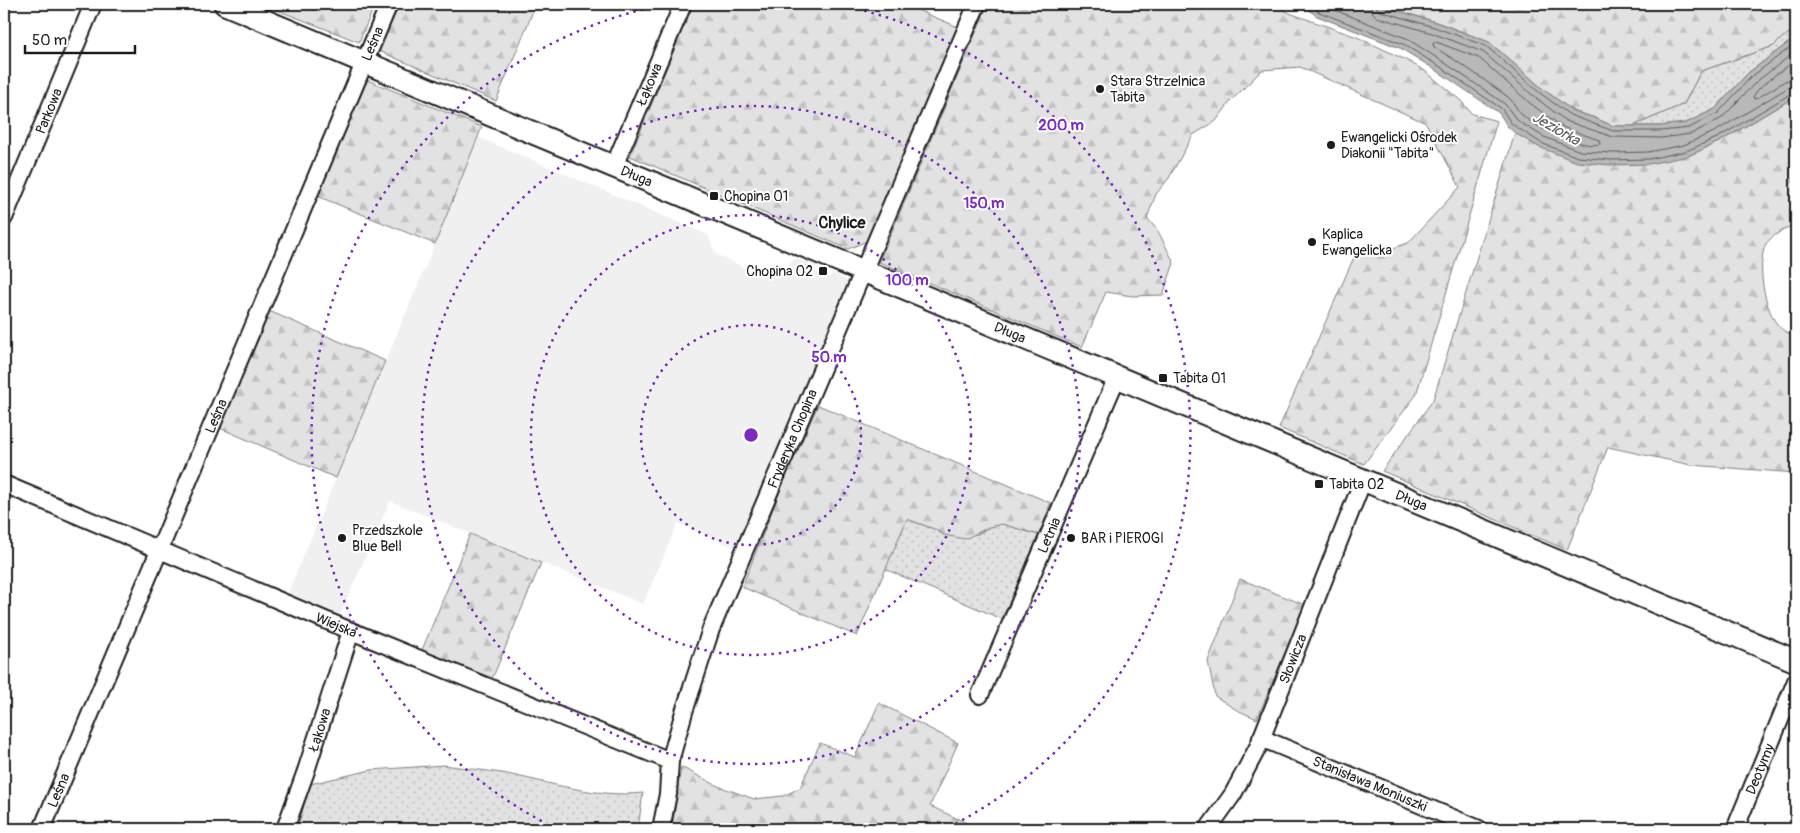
<svg xmlns="http://www.w3.org/2000/svg" width="1800" height="833" font-family="Pangolin,sans-serif">
  <style>
    .built { fill: #f0f0f0 }
    .grass { fill: url(#grass-dots); stroke: #7f7f7f }
    .forest { fill: url(#forest-firs); stroke: #7f7f7f }
    .water { fill: #b8b8b8; stroke: #7a7a7a }
    .lines { fill: none; stroke-linecap: round; stroke-linejoin: round }
    .shore { stroke: #5a5a5a; stroke-width: 1 }
    .minor-casing { stroke: #1c1c1c; stroke-width: 20 }
    .tertiary-casing { stroke: #1c1c1c; stroke-width: 25 }
    .minor { stroke: #fff; stroke-width: 16 }
    .tertiary { stroke: #fff; stroke-width: 21 }
    .ring { fill: none; stroke: #7b2cbf; stroke-width: 2.5; stroke-dasharray: 2.5 5 }
    .poi-dot { fill: #1c1c1c; stroke: #fff; stroke-width: 2 }
    .labels { text-anchor: middle; dominant-baseline: central; stroke-width: 4; stroke-linejoin: round; paint-order: stroke }
    .street-label { font-size: 14px; fill: #1c1c1c; stroke: #fff }
    .poi-label { font-size: 14px; fill: #1c1c1c; stroke: #fff; text-anchor: start }
    .water-label { font-size: 15px; font-style: italic; fill: #5a5a5a; stroke: #fff }
    .quarter-label { font-size: 16px; font-weight: bold; fill: #1c1c1c; stroke: #fff }
    .centre { fill: #7b2cbf; stroke: #fff; stroke-width: 2.5 }
    .ring-label { font-size: 15px; text-anchor: middle; font-weight: bold; fill: #7b2cbf; stroke: #fff; stroke-width: 4; stroke-linejoin: round; paint-order: stroke }
  </style>
  <defs>
    <pattern id="grass-dots" width="8" height="8" patternUnits="userSpaceOnUse" patternTransform="scale(1.25)"><rect width="8" height="8" fill="#e2e2e2"/><path d="M2 2h.1M6 6h.1" fill="none" stroke="#c1c1c1" stroke-width="1.8" stroke-linecap="round"/></pattern>
    <pattern id="forest-firs" width="22" height="20" patternUnits="userSpaceOnUse" patternTransform="scale(1.25)"><rect width="22" height="20" fill="#e2e2e2"/><path d="M5 1l3.5 6h-7zM16 11l3.5 6h-7z" fill="#c1c1c1"/></pattern>
  </defs>
  <rect width="100%" height="100%" fill="#fff"/>
  <filter id="ink" filterUnits="userSpaceOnUse"><feTurbulence type="fractalNoise" baseFrequency=".02" numOctaves="2"/><feDisplacementMap in="SourceGraphic" scale="10" xChannelSelector="R" yChannelSelector="G"/><feConvolveMatrix kernelMatrix="1 2 1 2 8 2 1 2 1" color-interpolation-filters="sRGB"/></filter>
  <g filter="url(#ink)">
    <!-- built -->
    <path class="built" d="M478,137L708,235L712,246L717,255L758,274L769,275L783,269L796,258L816,266L814,271L830,277L832,273L852,283L738,549L678,523L643,604L390,501L340,615L288,593L435,244Z"/>
    <!-- grass -->
    <g class="grass">
      <path d="M1796,29V37L1748,73L1715,109L1686,123L1660,126H1633L1684,104L1701,71L1774,46L1783,37Z"/>
      <path d="M907,519L934,529L944,535L978,534L989,527L1002,524L1039,535L1002,619L885,569Z"/>
      <path d="M444,765C463,768 483,770 502,773C548,782 596,798 643,793L638,829H328L299,823L310,784L371,770Z"/>
    </g>
    <!-- forest -->
    <g class="forest">
      <path d="M262,4H375L359,42Z"/>
      <path d="M399,4H536L496,101L379,51Z"/>
      <path d="M693,4H903L958,27L867,241L848,249L630,156Z"/>
      <path d="M988,4H1271L1292,14L1357,37L1406,60L1425,71L1461,101L1472,114L1497,121L1416,395L1364,464L1279,428L1358,248L1385,251L1408,243L1460,187L1426,123L1300,67L1262,70L1230,102L1216,121L1193,135L1169,178L1156,194L1147,218L1158,231L1174,263L1163,295L1132,296L1106,292L1082,347L879,262Z"/>
      <path d="M1375,4H1796V29L1783,37L1774,46L1701,71L1684,104L1633,126H1613L1595,118L1573,111L1543,89L1489,42L1436,22Z"/>
      <path d="M365,79L482,127L435,244L317,196Z"/>
      <path d="M1796,96V225C1787,228 1769,236 1765,246C1757,266 1764,307 1777,324C1781,330 1789,334 1796,336V473L1691,465L1608,447L1567,550L1382,471L1433,400L1515,133L1539,147L1688,156L1721,141Z"/>
      <path d="M269,311L385,361L336,478L220,428Z"/>
      <path d="M818,405L1051,503L1039,535L1002,524L989,527L965,539L944,535L934,529L907,519L857,636L742,587L784,481Z"/>
      <path d="M470,534L541,563L492,679L422,650Z"/>
      <path d="M1240,579L1305,605L1257,719L1235,709L1215,696L1208,661Z"/>
      <path d="M879,703L958,743L930,806L980,829H672L681,767L718,786L754,799L783,796L800,788L820,743L855,757Z"/>
    </g>
    <!-- water -->
    <path class="water" d="M1300,4H1375L1436,22L1489,42L1543,89L1573,111L1595,118L1613,126H1660L1686,123L1715,109L1748,73L1796,37V96L1721,141L1688,156L1649,164L1611,165L1577,162L1539,147L1515,133L1508,127L1499,113L1439,72L1400,48L1317,16Z"/>
    <g class="lines">
      <!-- shore -->
      <g class="shore">
        <path d="M1308,4L1319,12L1403,44L1442,68L1502,109L1511,123L1518,128L1541,143L1578,157L1611,160L1649,159L1686,151L1719,137L1792,93L1796,92"/>
        <path d="M1319,4L1406,38L1445,63L1505,104L1516,119L1521,123L1544,137L1580,151L1612,153L1648,152L1684,145L1716,131L1789,87L1796,86"/>
        <path d="M1370,4L1372,12L1377,17L1432,33L1483,52L1536,98L1566,121L1613,137L1661,138L1691,134L1722,118L1756,82L1796,51"/>
        <path d="M1376,4L1377,8L1380,11L1434,27L1486,46L1540,93L1570,115L1613,131H1661L1689,128L1718,113L1751,77L1796,43"/>
        <path d="M1436,42L1479,58L1531,104L1562,127L1599,140L1600,144C1582,149 1536,128 1522,115C1516,109 1514,102 1508,97C1483,79 1459,62 1434,47L1433,44Z"/>
        <path d="M1796,60C1785,69 1757,85 1753,98L1756,99L1785,81L1796,78"/>
      </g>
      <!-- minor casing -->
      <g class="minor-casing">
        <g id="minor">
          <path id="s1" d="M614,166L683,4"/>
          <path id="s2" d="M4,218L93,4"/>
          <path id="s3" d="M4,484L351,631L670,761"/>
          <path id="s4" d="M980,695L1117,377"/>
          <path id="s5" d="M1261,738L1479,829"/>
          <path id="s6" d="M42,829L389,4"/>
          <path id="s7" d="M285,829L306,771L351,631"/>
          <path id="s8" d="M661,829L668,794L670,761L684,712L711,629L977,4"/>
          <path id="s9" d="M1208,829L1233,794L1258,747L1363,480"/>
          <path id="s10" d="M1735,829L1796,681"/>
        </g>
      </g>
      <!-- tertiary casing -->
      <g class="tertiary-casing">
        <g id="tertiary">
          <path id="s11" d="M225,4L1796,661"/>
        </g>
      </g>
      <!-- minor -->
      <use href="#minor" class="minor"/>
      <!-- tertiary -->
      <use href="#tertiary" class="tertiary"/>
    </g>
  </g>
  <!-- distance rings -->
  <g class="ring">
    <circle cx="751" cy="435" r="110"/>
    <circle cx="751" cy="435" r="220"/>
    <circle cx="751" cy="435" r="329"/>
    <path d="M555 828A439 439 0 0 1 667 4M835 4A439 439 0 0 1 947 828"/>
  </g>
  <!-- markers -->
  <g class="poi-dot">
    <circle cx="1100" cy="89" r="5"/>
    <circle cx="1331" cy="145" r="5"/>
    <rect x="709" y="191" width="10" height="10" rx="2.5"/>
    <circle cx="1312" cy="242" r="5"/>
    <rect x="818" y="266" width="10" height="10" rx="2.5"/>
    <rect x="1158" y="373" width="10" height="10" rx="2.5"/>
    <rect x="1314" y="479" width="10" height="10" rx="2.5"/>
    <circle cx="342" cy="538" r="5"/>
    <circle cx="1071" cy="538" r="5"/>
  </g>
  <g class="labels">
    <!-- street labels -->
    <g class="street-label">
      <text stroke="none"><textPath href="#s6" startOffset="852">Leśna</textPath></text>
      <text stroke="none"><textPath href="#s1" startOffset="89">Łąkowa</textPath></text>
      <text stroke="none"><textPath href="#s2" startOffset="116">Parkowa</textPath></text>
      <text stroke="none"><textPath href="#s11" startOffset="446">Długa</textPath></text>
      <text stroke="none"><textPath href="#s11" startOffset="851">Długa</textPath></text>
      <text stroke="none"><textPath href="#s6" startOffset="448">Leśna</textPath></text>
      <text stroke="none"><textPath href="#s8" startOffset="414">Fryderyka Chopina</textPath></text>
      <text stroke="none"><textPath href="#s11" startOffset="1286">Długa</textPath></text>
      <text stroke="none"><textPath href="#s4" startOffset="174">Letnia</textPath></text>
      <text stroke="none"><textPath href="#s3" startOffset="361">Wiejska</textPath></text>
      <text stroke="none"><textPath href="#s9" startOffset="191">Słowicza</textPath></text>
      <text stroke="none"><textPath href="#s7" startOffset="105">Łąkowa</textPath></text>
      <text stroke="none"><textPath href="#s10" startOffset="65">Deotymy</textPath></text>
      <text stroke="none"><textPath href="#s5" startOffset="118">Stanisława Moniuszki</textPath></text>
      <text stroke="none"><textPath href="#s6" startOffset="42">Leśna</textPath></text>
    </g>
    <!-- poi labels -->
    <g class="poi-label">
      <text x="1110" y="81">Stara Strzelnica<tspan x="1110" dy="16">Tabita</tspan></text>
      <text x="1341" y="137">Ewangelicki Ośrodek<tspan x="1341" dy="16">Diakonii "Tabita"</tspan></text>
      <text x="724" y="196">Chopina 01</text>
      <text x="1322" y="234">Kaplica<tspan x="1322" dy="16">Ewangelicka</tspan></text>
      <text x="813" y="271" text-anchor="end">Chopina 02</text>
      <text x="1173" y="378">Tabita 01</text>
      <text x="1329" y="484">Tabita 02</text>
      <text x="352" y="530">Przedszkole<tspan x="352" dy="16">Blue Bell</tspan></text>
      <text x="1081" y="538">BAR i PIEROGI</text>
    </g>
    <!-- water labels -->
    <g class="water-label">
      <text transform="translate(1556 129) rotate(30)">Jeziorka</text>
    </g>
    <!-- quarter labels -->
    <g class="quarter-label">
      <text x="842" y="223">Chylice</text>
    </g>
  </g>
  <circle cx="751" cy="435" r="8" class="centre"/>
  <g class="ring-label">
    <text x="1061" y="130">200 m</text>
    <text x="984" y="208">150 m</text>
    <text x="907" y="285">100 m</text>
    <text x="829" y="362">50 m</text>
  </g>
  <!-- margin -->
  <rect width="1800" height="833" fill="none" stroke="#fff" stroke-width="20"/>
  <rect x="10" y="10" width="1780" height="813" fill="none" stroke="#1c1c1c" stroke-width="2" filter="url(#ink)"/>
  <!-- scale -->
  <path d="M25 45v8h110v-8" fill="none" stroke="#1c1c1c" stroke-width="2.5"/>
  <text x="32" y="45" font-size="15" fill="#1c1c1c" stroke="#ffffff" stroke-width="4" paint-order="stroke">50 m</text>
</svg>
